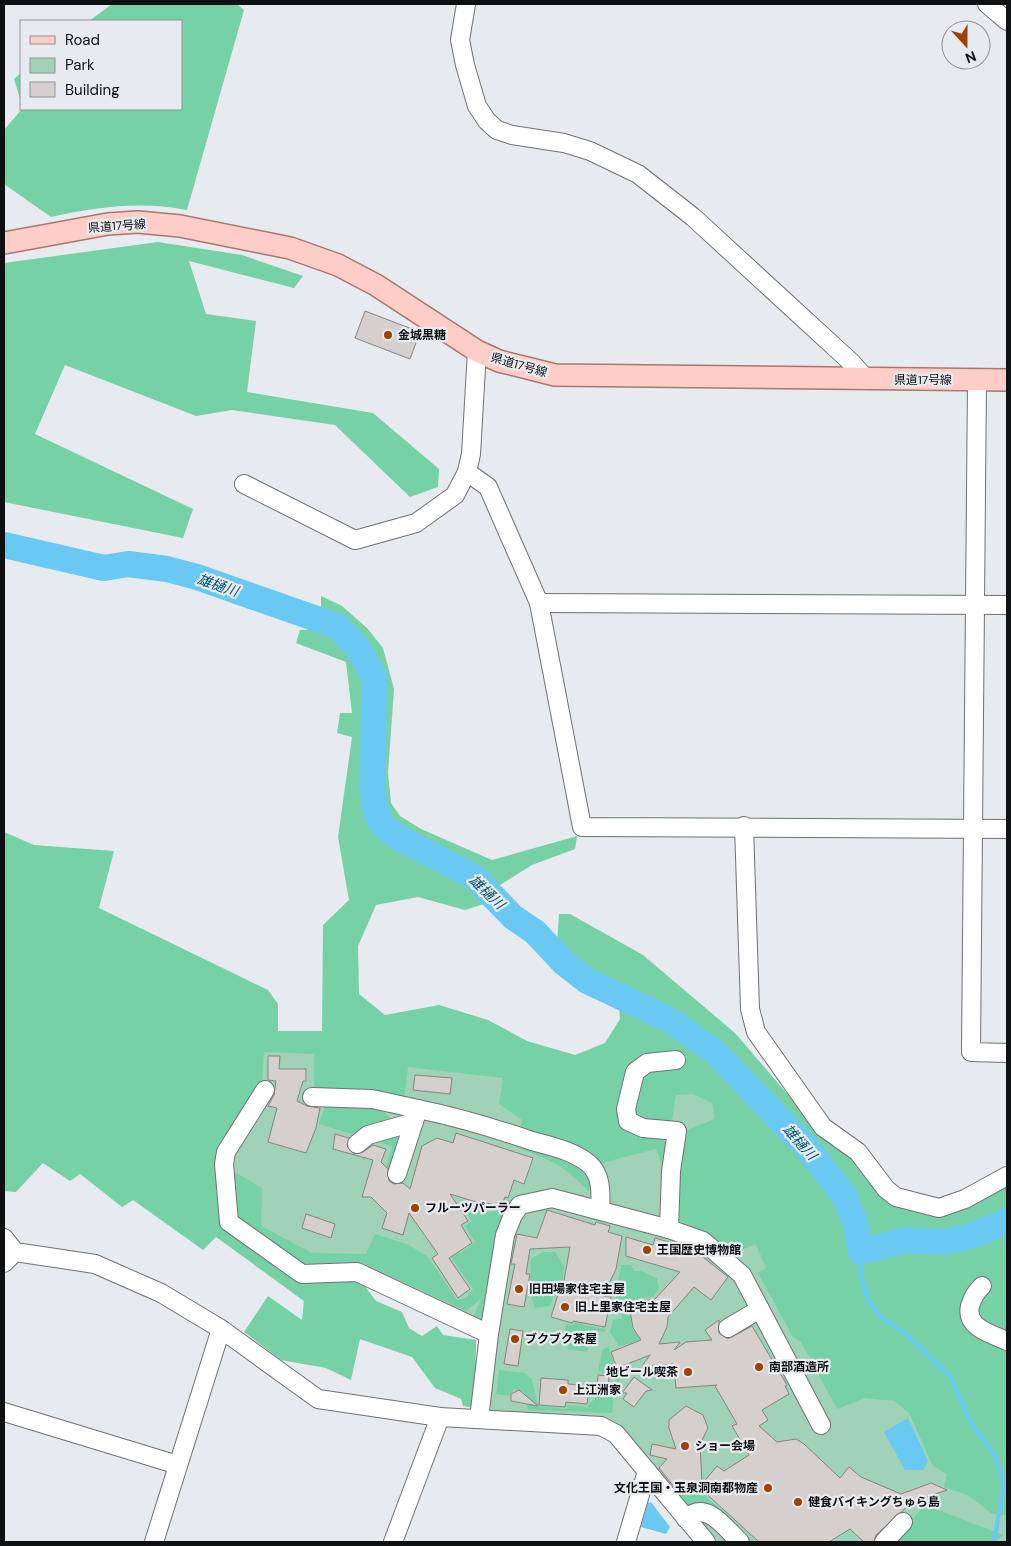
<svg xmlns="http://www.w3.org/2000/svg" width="1011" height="1546" font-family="'DM Sans','Noto Sans JP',sans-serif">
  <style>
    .green { fill: #9fd2b7 }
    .forest { fill: #77d1a6 }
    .water { fill: #6ac9f3 }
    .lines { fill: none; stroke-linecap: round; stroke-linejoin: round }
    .stream { stroke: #6ac9f3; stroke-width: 4.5 }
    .river { stroke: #6ac9f3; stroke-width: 26 }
    .building { fill: #d5cfce; stroke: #888382 }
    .minor-casing { stroke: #6f7175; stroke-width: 20 }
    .major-casing { stroke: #a87770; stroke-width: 24 }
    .minor { stroke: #fff; stroke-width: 18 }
    .major { stroke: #fdcec8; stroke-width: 21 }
    .poi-dot { fill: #a24000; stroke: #e7eaee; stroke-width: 2 }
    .labels { text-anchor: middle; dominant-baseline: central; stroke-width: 4.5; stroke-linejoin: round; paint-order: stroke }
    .street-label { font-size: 12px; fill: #0f1011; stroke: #e7eaee }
    .poi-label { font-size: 12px; font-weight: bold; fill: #0f1011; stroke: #e7eaee; text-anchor: start }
    .water-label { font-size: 14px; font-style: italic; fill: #00536f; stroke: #e7eaee }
  </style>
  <rect width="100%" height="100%" fill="#e7eaee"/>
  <!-- green -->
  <path class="green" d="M270,1032L505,1061L679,1085L719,1097L764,1235L1007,1367V1542H716L694,1522L613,1425L475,1413L481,1337L356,1275L300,1276L221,1222L215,1156Z"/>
  <!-- forest -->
  <g class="forest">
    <path d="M112,4H237L244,10L187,210C140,201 97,207 51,217L4,184V130L22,109H181V21H89Z"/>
    <path d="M21,73V102L14,79Z"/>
    <path d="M158,242L242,255L303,276L294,288L189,261L206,314L256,321L247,392L373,413L439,469L438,487L410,497L335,425L232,410L196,416L65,365L35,434L193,509L183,538L4,502V263Z"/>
    <path d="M321,596L342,606L367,628L383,648L394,689L388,773L391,803L400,816L421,829L492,860L577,836L575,849L532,865L500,885L487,903L465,910L418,897L376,905L358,946L359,994L385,1015L439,1005L488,1020L527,1041L575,1055L605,1043L620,1019L619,1007L585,994L557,944L559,914H570L643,955L735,1033L826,1139L852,1159L883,1198L939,1215L1007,1183V1516L991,1513L968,1495L944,1487L947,1474L933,1466L909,1413L894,1401L865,1398L837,1409L801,1342L793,1337L758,1273L766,1268L756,1244L734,1253L675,1218L682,1132L715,1119L712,1103L693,1094L676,1095L664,1170L656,1149L586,1167L593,1191H588C563,1164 550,1160 516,1147L522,1120L499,1104L503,1078L408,1067L404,1100L314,1090V1054L264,1052L262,1084L220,1151L225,1221L300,1279L358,1277L376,1301L402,1312L409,1328L422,1336L437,1326L443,1335L476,1340L475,1408L463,1406L461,1399L435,1388L412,1357L360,1339L351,1380L326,1368L281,1360L244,1332L268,1296L302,1320L304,1301L216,1237L203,1250L133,1200L122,1207L80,1174L70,1181L43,1163L16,1192L4,1191V832L34,845L114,851L99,908L268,990L278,1004V1031H322L323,925L349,900L338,837L352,737L337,733L340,713H352L346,662L296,643L300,630L323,629L364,649L359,632L321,608Z"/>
    <path d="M327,1100L374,1104L395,1122L358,1136L319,1124Z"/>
    <path d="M400,1130C402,1151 398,1167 382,1180L392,1147L371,1138Z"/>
    <path d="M233,1171L262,1188L261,1226L312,1253L366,1254L375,1234L409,1245L428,1257L457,1300L466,1298L473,1289L440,1241L447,1236L460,1254L475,1242L465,1226L472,1221L462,1205L463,1202L487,1212L502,1210L507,1201L515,1198L506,1210L486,1318L477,1323L472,1319L481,1299L466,1311L362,1263L304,1264L235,1218Z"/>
    <path d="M543,1252H555L564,1267L562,1288L556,1289L550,1306L535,1308L530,1291L531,1259Z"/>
    <path d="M621,1265H631L634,1271H641L657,1278L659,1288L653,1297L638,1298V1302L627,1304V1315L631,1316C630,1326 632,1332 640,1337L641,1364L632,1343L619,1346L610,1332L613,1320L622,1319L621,1314L613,1310Z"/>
    <path d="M582,1296L588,1302L583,1325L606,1329L605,1332L592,1330L587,1352L568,1349L570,1336L564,1334L566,1324L574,1325Z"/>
    <path d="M609,1347L616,1371L628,1368L617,1383L611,1375L598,1371L602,1350Z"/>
    <path d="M499,1370L525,1373L532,1379L538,1406L567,1409L568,1405L587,1407L599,1394H614L612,1413L528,1410L524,1392L514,1389L509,1396L496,1394Z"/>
    <path d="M698,1489L743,1531L739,1538L708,1509L685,1514L673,1490Z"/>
    <path d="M925,1505L1003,1535L996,1542H893Z"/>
  </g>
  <!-- water -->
  <g class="water">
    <path d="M908,1418L928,1461L924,1470H905L884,1432Z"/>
    <path d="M651,1502L670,1527L666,1534L641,1527L648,1503Z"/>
  </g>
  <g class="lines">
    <!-- stream -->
    <path class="stream" d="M861,1252V1277L868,1300L882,1318L907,1335L951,1377L971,1423L996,1457L1004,1485L994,1542"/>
    <!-- river -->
    <path class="river" d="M4,545L104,568L128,564L167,569L197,577L337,626L357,647L374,677L373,783L374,805L381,823L397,837L473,876L513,917L535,932L564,963L587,981L670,1020L715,1052L809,1150L845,1197L856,1225L861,1252L905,1240L942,1242L969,1237L1007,1221"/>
  </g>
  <!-- building -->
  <g class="building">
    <path d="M365,311L420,332L410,359L355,338Z"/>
    <path d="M268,1056H280L279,1069H306V1081H303L297,1101L307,1106L320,1108L316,1128L306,1153L268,1142L277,1108L268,1106L274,1095L276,1081L268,1080Z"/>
    <path d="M415,1075L452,1078L450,1094L413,1090Z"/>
    <path d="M456,1133L533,1158L524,1184L514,1180L508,1198L505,1197L501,1207L487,1203L486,1205L450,1194L468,1221L461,1225L472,1243L449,1258L470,1289L458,1298L432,1258L438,1254L409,1213L403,1235L382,1228L387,1213L371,1197H362L373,1160L333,1149L335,1134L349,1138L347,1146L354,1154L363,1152L373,1145L386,1149L381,1162L388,1169L389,1181L394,1184L403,1183L410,1189L422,1146L437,1138L453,1143Z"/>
    <path d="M547,1210L595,1225L596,1222L610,1226L608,1232L622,1236L616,1269L603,1296L611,1297L605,1327L573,1321L572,1323L551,1317L559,1291L562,1292L570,1247L530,1249L526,1274H530L524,1307L507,1304L515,1264H511L517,1234L537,1238Z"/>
    <path d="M306,1214L335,1224L331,1238L302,1228Z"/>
    <path d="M626,1237L653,1245L655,1238L693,1249L728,1277L711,1300L694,1287L668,1317L667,1327L659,1344L680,1342L674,1350L686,1342L712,1340L705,1330L719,1320V1333L728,1339L752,1326L787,1385L785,1386L789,1394L762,1410L768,1420L759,1426L777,1442L796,1439L804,1444L840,1478L849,1467L861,1477L901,1494L931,1483L947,1490L918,1500L913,1505L910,1504L876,1535L874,1542H864L850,1529L829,1542H759L700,1488H675L659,1468L667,1459L650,1455L652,1444L676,1449L669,1428V1420L686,1406L703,1415L708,1428L700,1444L702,1484L717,1466L724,1471L749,1455L732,1426L737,1424L715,1386L717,1385L676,1388L674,1364L642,1366L650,1355L617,1368L611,1352L641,1340L633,1328L629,1305L640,1304V1300H654L680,1272L626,1256Z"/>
    <path d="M510,1329L523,1331L518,1366L504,1364Z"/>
    <path d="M598,1375L609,1376L608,1390H597Z"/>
    <path d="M634,1377L652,1390L646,1391L634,1407L623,1399L627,1393H622Z"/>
    <path d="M541,1378L568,1380V1384L589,1386L587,1404L566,1402L565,1407L539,1405Z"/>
    <path d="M519,1390L538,1406L511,1401V1394Z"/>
  </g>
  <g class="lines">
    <!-- minor casing -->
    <g class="minor-casing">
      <g id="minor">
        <path d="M466,4L460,40L465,65L477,106L487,121L497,130L512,135L564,143L590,151L638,174L693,217L852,363L867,380"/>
        <path d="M987,4L1007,21"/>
        <path d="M977,380L971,1052L1007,1053"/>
        <path d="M467,472L488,487L539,603L582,827L1007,829"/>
        <path d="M244,484L355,540L416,523L455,495L467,472L471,454L477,351"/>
        <path d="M539,603L1007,605"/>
        <path d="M744,826L750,1009L756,1032L823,1127L858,1152L886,1189L896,1197L939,1208L965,1199L1007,1176"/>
        <path d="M265,1090L226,1152L224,1164L229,1222L302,1274L357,1272L489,1334"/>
        <path d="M312,1097L372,1099L418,1109"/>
        <path d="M357,1144L368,1135L414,1122"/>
        <path d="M397,1174L418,1109C457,1117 494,1128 532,1141C551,1146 573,1151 588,1163C602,1174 601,1194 600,1210"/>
        <path d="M669,1229L671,1171L677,1131L643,1128L628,1121L626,1109L635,1072L647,1063L676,1060"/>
        <path d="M4,1238L15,1252L95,1264L161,1293L221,1329L318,1399L440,1417L601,1426L616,1434L706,1542"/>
        <path d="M4,1263L15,1252"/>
        <path d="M982,1286C975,1293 973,1297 970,1306C965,1328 992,1334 1007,1341"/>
        <path d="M728,1328L760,1309"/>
        <path d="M4,1412L178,1465"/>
        <path d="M479,1419L489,1334L505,1235L513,1215L520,1205L552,1198L669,1229L703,1241L742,1275L821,1425"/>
        <path d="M686,1519C706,1499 725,1528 740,1542"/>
        <path d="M154,1542L221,1329"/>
        <path d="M393,1542L440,1417"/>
        <path d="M626,1542L647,1471"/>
        <path d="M884,1542L903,1522"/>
      </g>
    </g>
    <!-- major casing -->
    <g class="major-casing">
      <path id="major" d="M4,243L108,224L138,222L180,226L290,248L338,265L376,285L477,351L499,361L555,375L1007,380"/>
    </g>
    <!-- minor -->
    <use href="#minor" class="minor"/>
    <!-- major -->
    <use href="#major" class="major"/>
  </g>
  <!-- markers -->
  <g class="poi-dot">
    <circle cx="388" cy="335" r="5"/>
    <circle cx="415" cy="1208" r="5"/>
    <circle cx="647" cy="1250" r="5"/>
    <circle cx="519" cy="1289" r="5"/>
    <circle cx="565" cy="1307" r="5"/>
    <circle cx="515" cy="1339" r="5"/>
    <circle cx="759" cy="1367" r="5"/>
    <circle cx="688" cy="1372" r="5"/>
    <circle cx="563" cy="1390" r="5"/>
    <circle cx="685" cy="1446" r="5"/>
    <circle cx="768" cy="1488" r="5"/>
    <circle cx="798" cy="1502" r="5"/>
  </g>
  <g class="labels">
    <!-- street labels -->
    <g class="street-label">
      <text transform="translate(117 226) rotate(-4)">県道17号線</text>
      <text transform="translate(519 365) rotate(16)">県道17号線</text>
      <text x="923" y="380">県道17号線</text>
    </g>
    <!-- poi labels -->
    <g class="poi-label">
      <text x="398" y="335">金城黒糖</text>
      <text x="425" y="1208">フルーツパーラー</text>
      <text x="657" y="1250">王国歴史博物館</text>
      <text x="529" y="1289">旧田場家住宅主屋</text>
      <text x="575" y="1307">旧上里家住宅主屋</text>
      <text x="525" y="1339">ブクブク茶屋</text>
      <text x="769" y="1367">南部酒造所</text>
      <text x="678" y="1372" text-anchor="end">地ビール喫茶</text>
      <text x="573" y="1390">上江洲家</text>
      <text x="695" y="1446">ショー会場</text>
      <text x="758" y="1488" text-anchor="end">文化王国・玉泉洞南都物産</text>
      <text x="808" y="1502">健食バイキングちゅら島</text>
    </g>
    <!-- water labels -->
    <g class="water-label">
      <text transform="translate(218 585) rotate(19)">雄樋川</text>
      <text transform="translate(487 892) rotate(43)">雄樋川</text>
      <text transform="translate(800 1142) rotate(48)">雄樋川</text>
    </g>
  </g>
  <!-- border -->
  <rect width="1011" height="1546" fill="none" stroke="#0f1011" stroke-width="10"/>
  <!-- legend -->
  <rect x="20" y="20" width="162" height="90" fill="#e7eaee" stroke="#919396"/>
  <rect x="30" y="36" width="25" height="8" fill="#fdcec8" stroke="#919396"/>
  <text x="65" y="45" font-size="15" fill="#0f1011">Road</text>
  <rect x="30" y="58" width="25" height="15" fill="#9fd2b7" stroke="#919396"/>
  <text x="65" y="70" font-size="15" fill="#0f1011">Park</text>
  <rect x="30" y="82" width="25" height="15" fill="#d5cfce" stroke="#919396"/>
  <text x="65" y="95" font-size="15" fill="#0f1011">Building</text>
  <!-- north arrow -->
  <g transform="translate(966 45) rotate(159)"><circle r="24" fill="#e7eaee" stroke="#919396"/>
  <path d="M0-4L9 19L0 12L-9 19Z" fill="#a24000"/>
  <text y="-8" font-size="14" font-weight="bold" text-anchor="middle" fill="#0f1011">N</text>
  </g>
</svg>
